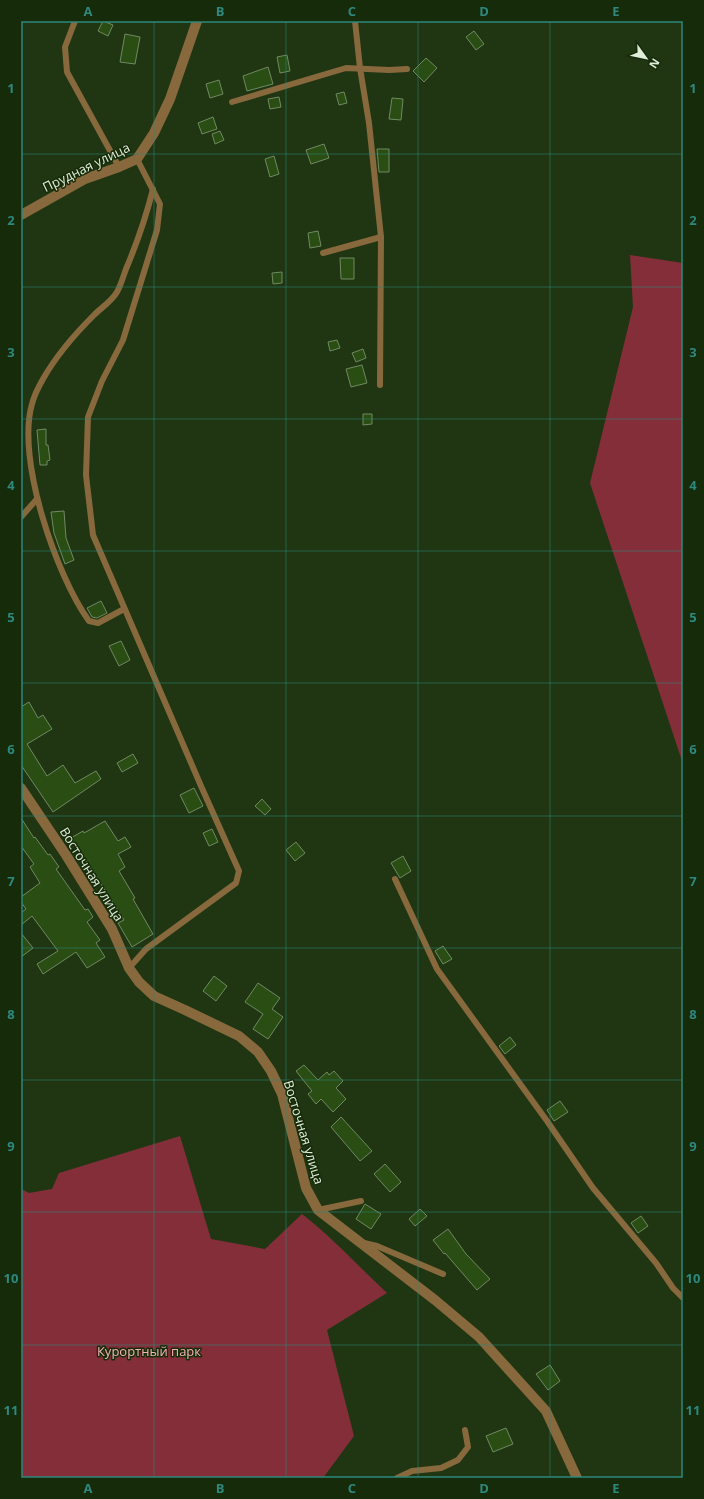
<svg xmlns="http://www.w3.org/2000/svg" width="704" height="1499" font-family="'Open Sans',sans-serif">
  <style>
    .green { fill: #832e39 }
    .building { fill: #294d12; stroke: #708963 }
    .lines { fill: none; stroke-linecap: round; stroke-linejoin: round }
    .lane { stroke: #87693d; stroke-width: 6 }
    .street { stroke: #87693d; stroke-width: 10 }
    .grid { fill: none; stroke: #2e887e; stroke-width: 1; stroke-opacity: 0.55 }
    .labels { text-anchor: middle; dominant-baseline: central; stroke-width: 3; stroke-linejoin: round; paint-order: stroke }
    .street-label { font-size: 13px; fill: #e0eed9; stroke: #162b09 }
    .park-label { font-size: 13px; fill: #f5b4b7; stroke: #162b09 }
    .neatline { fill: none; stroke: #2e887e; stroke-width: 1.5 }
    .grid-label { font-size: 13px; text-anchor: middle; font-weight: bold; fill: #2e887e }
  </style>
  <rect width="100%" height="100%" fill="#203613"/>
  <!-- green -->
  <g class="green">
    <path d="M630,255L683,263V764L590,483L633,307Z"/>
    <path d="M180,1136L211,1239L265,1249L302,1214C333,1238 359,1267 387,1293L327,1330L354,1436L323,1478H21V1189L29,1193L52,1189L59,1173Z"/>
  </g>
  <!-- building -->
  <g class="building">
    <path d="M103,21L113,25L108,36L98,31Z"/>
    <path d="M474,31L484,44L476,50L466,37Z"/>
    <path d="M125,34L140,37L135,64L120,62Z"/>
    <path d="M287,55L290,71L280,73L277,57Z"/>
    <path d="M426,58L437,68L424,82L413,71Z"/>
    <path d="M268,67L273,84L247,91L243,76Z"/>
    <path d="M219,80L223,94L210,98L206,84Z"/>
    <path d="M344,92L347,103L339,105L336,94Z"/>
    <path d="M279,97L281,107L270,109L268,99Z"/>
    <path d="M392,98L403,99L401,120L389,119Z"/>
    <path d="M213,117L217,129L202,134L198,123Z"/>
    <path d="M220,131L224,140L215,144L212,134Z"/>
    <path d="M324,144L329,158L311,164L306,150Z"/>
    <path d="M377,149H389V172H379Z"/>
    <path d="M274,156L279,174L270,177L265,159Z"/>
    <path d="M318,231L321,246L310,248L308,233Z"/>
    <path d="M340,258H354V279H341Z"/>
    <path d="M282,272V283L273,284L272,273Z"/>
    <path d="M337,340L340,348L330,351L328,342Z"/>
    <path d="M363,349L366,358L356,362L352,353Z"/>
    <path d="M362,365L367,383L351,387L346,369Z"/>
    <path d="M363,414H372V424L363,425Z"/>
    <path d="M46,429V445H48L50,460L47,461V465H40L37,430Z"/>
    <path d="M64,511L66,538L74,560L65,564L54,533L51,512Z"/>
    <path d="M101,601L107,613L97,618L92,617L87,608Z"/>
    <path d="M121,641L130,660L119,666L109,646Z"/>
    <path d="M29,702L38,718L43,715L52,729L27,744L47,776L63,765L75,783L96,771L101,779L53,812L21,765V707Z"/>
    <path d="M133,754L138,763L122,772L117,763Z"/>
    <path d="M194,788L203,806L189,813L180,795Z"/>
    <path d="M262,799L271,809L265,815L255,806Z"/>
    <path d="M21,818L34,838L35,837L48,855L50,854L59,867L56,869L85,910L88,909L93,917L87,922L100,940L96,943L105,957L87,968L76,952L43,974L37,964L58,951L32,916L21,925V913L26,909L21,902V897L40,883L30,867L34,864L21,846Z"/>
    <path d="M105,821L118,841L125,837L131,847L118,854L125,867L119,871L135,898L133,899L153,934L132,947L118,923L124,920L71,838L83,831L84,833Z"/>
    <path d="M212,829L218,842L209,846L203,833Z"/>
    <path d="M296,842L305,853L295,861L286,850Z"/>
    <path d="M403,856L411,871L400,878L391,863Z"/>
    <path d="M21,933L33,948L21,957Z"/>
    <path d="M443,946L452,959L443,964L435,951Z"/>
    <path d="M214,976L227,986L216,1001L203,991Z"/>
    <path d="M258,983L280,998L272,1009L283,1017L268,1039L253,1029L263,1014L245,1002Z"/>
    <path d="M510,1037L516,1045L505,1054L499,1046Z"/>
    <path d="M304,1065L318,1080L327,1072L329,1075L334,1071L343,1081L336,1088L346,1099L333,1112L321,1099L316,1104L308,1094L312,1091L296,1071Z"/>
    <path d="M560,1101L568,1112L554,1121L547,1110Z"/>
    <path d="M341,1117L372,1151L360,1161L331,1127Z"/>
    <path d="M385,1164L401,1182L390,1192L374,1174Z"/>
    <path d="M365,1204L381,1214L371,1229L356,1219Z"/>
    <path d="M420,1209L427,1216L415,1226L409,1219Z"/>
    <path d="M641,1216L648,1226L638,1233L631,1223Z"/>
    <path d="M448,1229L466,1254L490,1279L477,1290L445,1253L444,1254L433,1240Z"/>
    <path d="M550,1365L560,1381L548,1390L536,1374Z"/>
    <path d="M506,1428L513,1444L493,1452L486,1436Z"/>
  </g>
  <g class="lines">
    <!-- lane -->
    <g class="lane">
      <path d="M75,21L65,47L67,72L119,167"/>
      <path d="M355,21L360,68L369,123L381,237L380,385"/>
      <path d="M232,102L346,68L389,70L407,69"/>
      <path d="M323,253L381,237"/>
      <path d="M21,517L37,499"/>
      <path d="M124,609L98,623L89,621C56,575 16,459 32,404C34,396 39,386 43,379C56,356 75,334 94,315C101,308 112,301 117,292C121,285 123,277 126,269C137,243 146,217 153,189"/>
      <path d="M395,879L437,969L547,1121L593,1188L656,1263L673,1288L683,1298"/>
      <path d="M129,968L146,949L236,883L239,871L201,786L93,535L86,475L88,417L102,381L123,340L157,230L160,204L137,159"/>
      <path d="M318,1210L361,1201"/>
      <path d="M364,1243L377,1246L443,1274"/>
      <path d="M397,1478L412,1471L441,1468L458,1460L468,1447L465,1430"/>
    </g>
    <!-- street -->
    <g class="street">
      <path d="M21,215L85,179L119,167L137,159L154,133L170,99L197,21"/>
      <path d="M21,788L66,855L112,929L129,968L139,982L154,996L185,1010L239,1036L258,1052L271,1071L282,1094L306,1188L318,1210L435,1300L479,1337L546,1411L577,1478"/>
    </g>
  </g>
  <!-- grid -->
  <path class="grid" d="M154,21V1478M286,21V1478M418,21V1478M550,21V1478M21,154H683M21,287H683M21,419H683M21,551H683M21,683H683M21,816H683M21,948H683M21,1080H683M21,1212H683M21,1345H683"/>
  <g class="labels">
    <!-- street labels -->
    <g class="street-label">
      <text transform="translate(86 167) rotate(-26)">Прудная улица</text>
      <text transform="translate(92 874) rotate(58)">Восточная улица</text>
      <text transform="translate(304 1132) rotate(73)">Восточная улица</text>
    </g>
    <!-- park labels -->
    <g class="park-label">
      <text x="149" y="1351">Курортный парк</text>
    </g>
  </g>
  <!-- border -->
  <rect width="704" height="1499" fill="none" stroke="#162b09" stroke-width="44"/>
  <!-- north arrow -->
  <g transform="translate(646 58) rotate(123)" stroke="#162b09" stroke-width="3" paint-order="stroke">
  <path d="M0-3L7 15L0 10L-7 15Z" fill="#e0eed9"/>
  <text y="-6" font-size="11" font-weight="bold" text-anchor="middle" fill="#e0eed9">N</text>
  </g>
  <rect x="22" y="22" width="660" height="1455" class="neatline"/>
  <g class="grid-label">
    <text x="88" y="16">A</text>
    <text x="220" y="16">B</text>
    <text x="352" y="16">C</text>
    <text x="484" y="16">D</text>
    <text x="616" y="16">E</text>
    <text x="11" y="93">1</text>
    <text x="693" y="93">1</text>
    <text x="11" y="225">2</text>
    <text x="693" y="225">2</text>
    <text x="11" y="357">3</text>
    <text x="693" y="357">3</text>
    <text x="11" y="490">4</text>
    <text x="693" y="490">4</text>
    <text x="11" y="622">5</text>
    <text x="693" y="622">5</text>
    <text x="11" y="754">6</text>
    <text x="693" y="754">6</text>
    <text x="11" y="886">7</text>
    <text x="693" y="886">7</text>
    <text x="11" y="1019">8</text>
    <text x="693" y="1019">8</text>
    <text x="11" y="1151">9</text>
    <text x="693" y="1151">9</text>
    <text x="11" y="1283">10</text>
    <text x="693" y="1283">10</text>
    <text x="11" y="1415">11</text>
    <text x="693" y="1415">11</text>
    <text x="88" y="1493">A</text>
    <text x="220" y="1493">B</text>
    <text x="352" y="1493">C</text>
    <text x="484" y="1493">D</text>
    <text x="616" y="1493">E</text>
  </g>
</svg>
